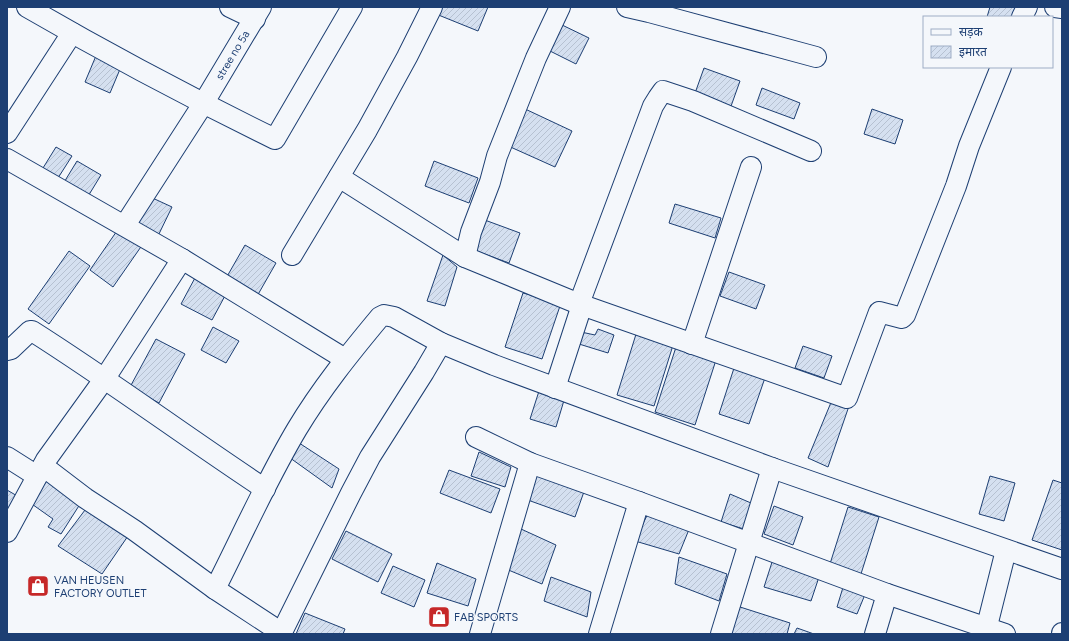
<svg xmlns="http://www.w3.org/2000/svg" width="1069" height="641" font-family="Figtree,'Noto Sans Devanagari',sans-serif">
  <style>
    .building { fill: url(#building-hatch); stroke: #1d3f73 }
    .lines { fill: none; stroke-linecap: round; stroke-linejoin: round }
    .street-casing { stroke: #1d3f73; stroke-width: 22 }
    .street { stroke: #f4f7fb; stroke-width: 20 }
    .labels { text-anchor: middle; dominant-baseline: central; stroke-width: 3; stroke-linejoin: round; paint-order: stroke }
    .street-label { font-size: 11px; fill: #1d3f73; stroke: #f4f7fb }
    .poi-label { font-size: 11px; fill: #1d3f73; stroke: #f4f7fb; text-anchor: start }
  </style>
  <defs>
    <pattern id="building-hatch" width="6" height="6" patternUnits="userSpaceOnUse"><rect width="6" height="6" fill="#d5e0f0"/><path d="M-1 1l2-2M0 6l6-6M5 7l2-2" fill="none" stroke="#b6c1d1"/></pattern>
  </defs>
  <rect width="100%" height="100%" fill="#f4f7fb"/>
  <!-- building -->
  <g class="building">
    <path d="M439,7H488L478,31L436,14Z"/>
    <path d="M990,7H1018L1015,17H987Z"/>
    <path d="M560,24L589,38L576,64L548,50Z"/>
    <path d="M98,51L123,62L110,93L85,82Z"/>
    <path d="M704,68L740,81L730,109L694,96Z"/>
    <path d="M762,88L800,103L794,119L756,105Z"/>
    <path d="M523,108L572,131L555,167L506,145Z"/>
    <path d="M872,109L903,120L895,144L864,134Z"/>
    <path d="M56,147L72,156L58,178L43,168Z"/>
    <path d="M77,161L101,175L87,198L63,184Z"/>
    <path d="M434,161L478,178L469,203L425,186Z"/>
    <path d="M146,195L172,207L157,238L132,225Z"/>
    <path d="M675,204L721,218L715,238L669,223Z"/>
    <path d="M482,219L520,233L509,263L471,249Z"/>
    <path d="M121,225L145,241L113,287L90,270Z"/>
    <path d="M245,245L276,263L256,298L225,280Z"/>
    <path d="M69,251L90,266L49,324L28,309Z"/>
    <path d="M443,255L457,267L445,306L427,301Z"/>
    <path d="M729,272L765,285L756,309L720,296Z"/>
    <path d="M196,276L227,292L212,320L181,304Z"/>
    <path d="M523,293L561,303L542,359L505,347Z"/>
    <path d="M213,327L239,341L226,363L201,350Z"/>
    <path d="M598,329L614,335L608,353L579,344L581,332L595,335Z"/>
    <path d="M637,331L674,342L654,406L617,395Z"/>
    <path d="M156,339L185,354L159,403L130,387Z"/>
    <path d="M803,346L832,356L824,378L795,368Z"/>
    <path d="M676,347L716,360L695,425L655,412Z"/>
    <path d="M736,362L767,372L749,424L719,414Z"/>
    <path d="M540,388L565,397L556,427L530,419Z"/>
    <path d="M832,400L849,406L828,467L808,458Z"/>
    <path d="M293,439L339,469L332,488L286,455Z"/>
    <path d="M479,452L511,467L505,487L471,476Z"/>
    <path d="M536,468L586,486L575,517L525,499Z"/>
    <path d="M449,470L500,489L491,513L440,493Z"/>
    <path d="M43,473L82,501L61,534L48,527L53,519L29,502Z"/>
    <path d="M990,476L1015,483L1004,521L979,514Z"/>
    <path d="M1053,480L1062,483V550L1032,540Z"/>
    <path d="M7,490L19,497L7,517Z"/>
    <path d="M730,494L751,503L744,529L721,522Z"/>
    <path d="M88,506L130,533L102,574L58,546Z"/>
    <path d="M774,506L803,517L793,545L764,534Z"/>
    <path d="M848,507L879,517L860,577L829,567Z"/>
    <path d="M649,511L690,527L679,554L635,541Z"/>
    <path d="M521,529L556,545L542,584L506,569Z"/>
    <path d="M346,531L392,554L378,582L332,559Z"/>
    <path d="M774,556L821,571L811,601L764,587Z"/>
    <path d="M679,557L727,574L719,601L675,584Z"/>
    <path d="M437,563L476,579L468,606L427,593Z"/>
    <path d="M393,566L425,580L414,607L381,593Z"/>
    <path d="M551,577L591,592L587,617L544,601Z"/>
    <path d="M844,584L866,592L857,614L837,607Z"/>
    <path d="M737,606L790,623L787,634H734L728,632Z"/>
    <path d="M305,613L345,629L343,634H296Z"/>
    <path d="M797,628L814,634H794Z"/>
  </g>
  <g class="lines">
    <!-- street casing -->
    <g class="street-casing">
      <g id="street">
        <path d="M27,7C108,54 191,98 275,139L352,7"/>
        <path d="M230,7L255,19"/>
        <path d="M627,7L649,12L816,57"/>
        <path d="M1055,7L1062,8"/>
        <path d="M1022,17L1027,7"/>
        <path d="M7,133L72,33"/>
        <path d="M7,159L182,259L345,359"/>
        <path d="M339,177L465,257L579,304L847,398L879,312L902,318L905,315L956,186L969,146L1001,67"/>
        <path id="s1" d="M125,225L203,104L261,7"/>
        <path d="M292,255L367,130L407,57L432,7"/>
        <path d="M465,257L471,232L490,182L497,156L536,58L560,7"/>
        <path d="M692,344L751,167"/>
        <path d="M7,350L11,349L30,331H32C111,381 186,437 265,489"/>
        <path d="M555,388L581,308L579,304L653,106L658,98L663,91L693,101L811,151"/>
        <path d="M476,437L530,463L639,502L887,594L1005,634"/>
        <path d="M7,457L37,476"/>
        <path d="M43,466L85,498L134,530L215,589L282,633"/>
        <path d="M7,532L46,460L105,378L182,259"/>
        <path d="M215,589C242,536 266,481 297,429C321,389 350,353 380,317L384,315L394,317L441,343L494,365L772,468L1062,569"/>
        <path d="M281,634L351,493L370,457L424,372L441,343"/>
        <path d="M480,634L530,463"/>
        <path d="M599,634L639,502"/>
        <path d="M721,634L772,468"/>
        <path d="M875,634L887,594"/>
        <path d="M985,634L1006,550"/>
        <path d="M1062,634V633"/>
      </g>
    </g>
    <!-- street -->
    <use href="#street" class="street"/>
  </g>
  <!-- icons -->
  <defs>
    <g id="shop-square" transform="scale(1.15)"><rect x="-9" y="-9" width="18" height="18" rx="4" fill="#c62828" stroke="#f4f7fb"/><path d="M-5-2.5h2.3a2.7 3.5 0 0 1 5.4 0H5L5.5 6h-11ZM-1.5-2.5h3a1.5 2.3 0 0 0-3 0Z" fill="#fff"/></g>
  </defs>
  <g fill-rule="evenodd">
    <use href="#shop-square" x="38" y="586"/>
    <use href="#shop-square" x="439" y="617"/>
  </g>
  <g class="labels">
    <!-- street labels -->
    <g class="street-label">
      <text stroke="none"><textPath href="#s1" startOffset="201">stree no 5a</textPath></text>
    </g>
    <!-- poi labels -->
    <g class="poi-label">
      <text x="54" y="580">VAN HEUSEN<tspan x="54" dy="13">FACTORY OUTLET</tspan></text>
      <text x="454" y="617">FAB SPORTS</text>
    </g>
  </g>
  <!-- border -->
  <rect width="1069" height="641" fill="none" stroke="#1d3f73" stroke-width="16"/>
  <!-- legend -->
  <rect x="923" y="16" width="130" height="52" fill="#f4f7fb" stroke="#9eadc5"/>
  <rect x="931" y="29" width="20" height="6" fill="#f4f7fb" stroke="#9eadc5"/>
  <text x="959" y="36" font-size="12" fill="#1d3f73">सड़क</text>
  <rect x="931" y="46" width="20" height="12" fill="url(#building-hatch)" stroke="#9eadc5"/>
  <text x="959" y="56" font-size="12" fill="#1d3f73">इमारत</text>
</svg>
